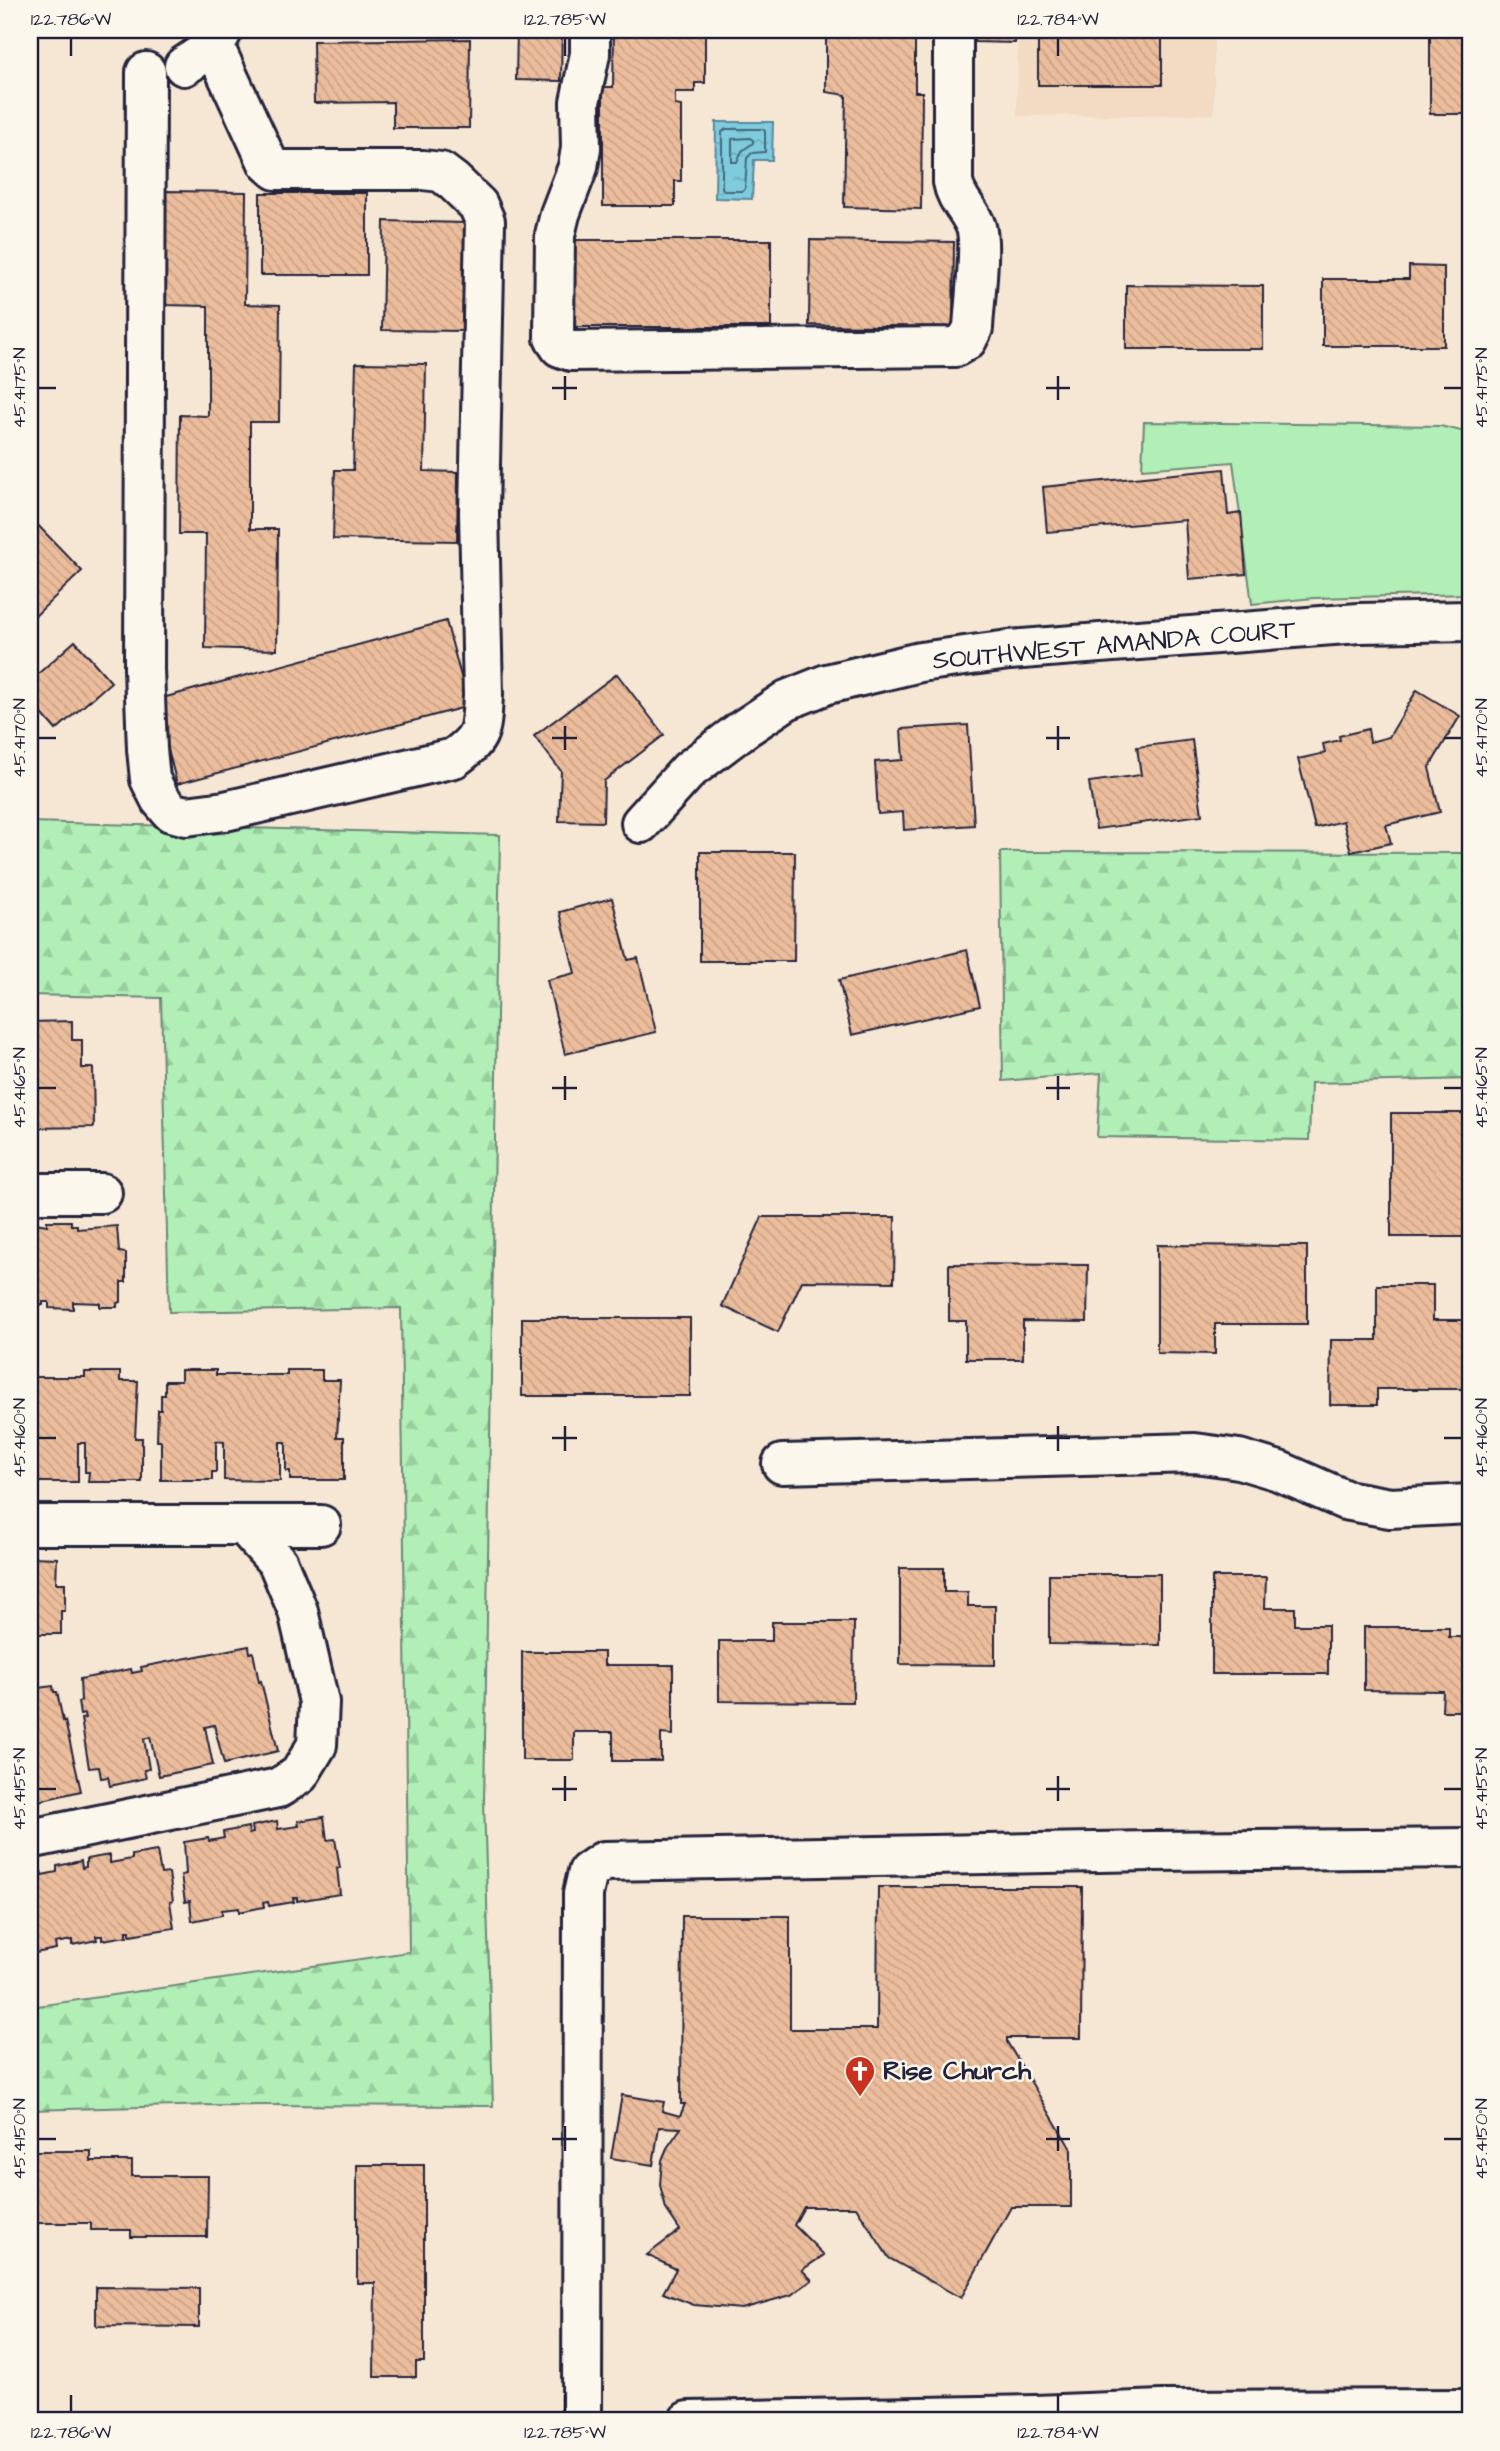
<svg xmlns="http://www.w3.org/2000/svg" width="1500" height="2451" font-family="'Architects Daughter',sans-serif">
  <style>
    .built { fill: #f3dac3 }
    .green { fill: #b1efb6; stroke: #6a8878; stroke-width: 2 }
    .forest { fill: url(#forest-firs); stroke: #6a8878; stroke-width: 2 }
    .water { fill: url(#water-ripples); stroke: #59879c; stroke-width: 2 }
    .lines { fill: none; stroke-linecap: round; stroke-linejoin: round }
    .shore { stroke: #46667b; stroke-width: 2 }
    .building { fill: url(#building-back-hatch); stroke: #22223b; stroke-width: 2 }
    .minor-casing { stroke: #22223b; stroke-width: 44 }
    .minor { stroke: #fbf7ec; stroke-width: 38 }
    .ticks { fill: none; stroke: #22223b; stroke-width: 2.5 }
    .labels { text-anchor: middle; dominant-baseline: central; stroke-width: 5; stroke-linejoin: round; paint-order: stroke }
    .street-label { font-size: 26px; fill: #22223b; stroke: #fbf7ec }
    .poi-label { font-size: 26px; font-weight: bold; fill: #22223b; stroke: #fbf7ec; text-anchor: start }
    .neatline { fill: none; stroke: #22223b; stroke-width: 2.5 }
    .ticks-label { font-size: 18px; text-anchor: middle; fill: #22223b }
  </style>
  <defs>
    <pattern id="forest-firs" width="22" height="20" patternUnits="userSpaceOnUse" patternTransform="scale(1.75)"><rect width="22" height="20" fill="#b1efb6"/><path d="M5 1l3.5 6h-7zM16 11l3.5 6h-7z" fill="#98cd9d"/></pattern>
    <pattern id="water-ripples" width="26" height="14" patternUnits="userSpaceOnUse" patternTransform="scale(1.75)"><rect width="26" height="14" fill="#7dcbdc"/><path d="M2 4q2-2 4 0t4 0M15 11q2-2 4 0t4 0" fill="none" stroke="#6caebe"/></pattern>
    <pattern id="building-back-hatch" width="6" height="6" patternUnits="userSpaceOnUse" patternTransform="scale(1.75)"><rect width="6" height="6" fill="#ecbd9c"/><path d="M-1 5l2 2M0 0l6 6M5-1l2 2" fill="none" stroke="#caa287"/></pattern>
  </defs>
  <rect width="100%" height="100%" fill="#f6e6d4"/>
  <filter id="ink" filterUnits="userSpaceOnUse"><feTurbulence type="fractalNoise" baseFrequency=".0143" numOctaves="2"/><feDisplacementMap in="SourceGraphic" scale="14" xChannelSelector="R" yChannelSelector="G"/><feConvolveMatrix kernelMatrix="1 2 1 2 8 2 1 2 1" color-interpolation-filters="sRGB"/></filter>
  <g filter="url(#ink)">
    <!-- built -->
    <path class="built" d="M1018,30H1214V114L1017,116Z"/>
    <!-- green -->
    <path class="green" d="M1144,422L1440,426L1470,433V594L1314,598L1252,604L1233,462L1142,469Z"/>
    <!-- forest -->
    <g class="forest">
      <path d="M30,822L500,835L484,1800L493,2106L215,2105L30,2110V2007L409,1952L401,1308L169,1312L161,998L30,995Z"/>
      <path d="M1000,852L1470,853V1079L1311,1083L1309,1140L1097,1137L1101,1073L1003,1081Z"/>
    </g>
    <!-- water -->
    <path class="water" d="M716,122H773L772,160H754L752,199L715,198Z"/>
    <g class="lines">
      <!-- shore -->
      <g class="shore">
        <path d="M726,129H762L765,131V152L752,153L747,158L745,189L743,191H725L722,188V132Z"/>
        <path d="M750,138L753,140V143L742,151L737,162H732V139Z"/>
      </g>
    </g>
    <!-- building -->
    <g class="building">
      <path d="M517,30H562L561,81L516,80Z"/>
      <path d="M614,30H705V83H695V92H675V105L681,106V181H675V206H603V87H613Z"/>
      <path d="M826,30H915V92H922L921,209L844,207L846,95L826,92Z"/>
      <path d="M975,30H1016L1015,43L974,42Z"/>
      <rect x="1038" y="30" width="124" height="55"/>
      <rect x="1430" y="30" width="40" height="84"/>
      <path d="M470,39L469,128H393V102L314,103L313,41Z"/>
      <path d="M165,191L246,192L245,304L280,305L279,422H250V529H278L277,650L205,648L206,534H179L180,415L208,416V306L164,305Z"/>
      <rect x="260" y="193" width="107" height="82"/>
      <path d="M384,221L465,223L464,331L382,330Z"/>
      <rect x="572" y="240" width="199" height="87"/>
      <path d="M810,240L954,242L953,327L809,325Z"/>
      <path d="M1409,266L1444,267V346H1323V279H1409Z"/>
      <path d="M1126,285L1263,286V349H1126Z"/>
      <path d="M356,363L426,364L424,471L458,472L457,541L333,539L335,470H353Z"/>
      <path d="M1224,469L1228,515L1241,513L1246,574L1189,579L1185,520L1047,532L1043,487Z"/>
      <path d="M30,517L82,571L30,621Z"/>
      <path d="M446,621L469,706L177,784L155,700Z"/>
      <path d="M75,641L111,682L56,730L30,700V681Z"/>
      <path d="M617,674L664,735L604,781L603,822L559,821L561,771L534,736Z"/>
      <path d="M1417,690L1460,716L1429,768L1440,812L1386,825L1391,843L1351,852L1343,821L1315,828L1298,759L1325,753L1323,744L1340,740L1339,736L1368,729L1370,742L1389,737Z"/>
      <path d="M968,725L974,825L904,830L903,812L878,814L875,762L903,760L901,729Z"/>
      <path d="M1192,740L1202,815L1096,829L1089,782L1141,775L1137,747Z"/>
      <path d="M700,852H795L794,961H700Z"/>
      <path d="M612,898L628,960L638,958L656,1032L565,1054L547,980L575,973L560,912Z"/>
      <path d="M967,950L980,1006L852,1035L839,980Z"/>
      <path d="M72,1021V1040H82V1068H93L94,1127L30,1128V1022Z"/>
      <rect x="1391" y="1113" width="79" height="124"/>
      <path d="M762,1217H895L894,1282L802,1281L778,1332L722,1306Z"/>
      <path d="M47,1221H71V1225H77V1229L117,1226L119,1252L126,1253V1282H121V1302L117,1303V1307H100V1303L73,1302V1309L49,1308V1302H43V1305H30V1222L47,1225Z"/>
      <path d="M1157,1245L1307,1246V1324H1215V1354L1157,1353Z"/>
      <path d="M949,1264L1088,1265L1087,1322L1023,1321V1359H966V1321H949Z"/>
      <path d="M1377,1285H1433V1320H1470V1389H1377V1405H1330L1331,1340H1377Z"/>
      <rect x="522" y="1318" width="168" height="78"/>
      <path d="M181,1370H216V1375H287V1370H322V1380H340L337,1437H344V1480H290V1471H286V1442H280V1481L224,1480V1442L216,1441V1472H212V1480H161V1441H157L158,1410H161V1395H165V1381H181Z"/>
      <path d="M85,1372H120V1381H138L135,1438H142V1482H88L89,1472H85V1443H78V1482H30V1377H85Z"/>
      <path d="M31,1557L57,1558L56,1583H65V1611H61V1634H30Z"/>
      <path d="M900,1568H944V1592H968V1606H995V1665L900,1664Z"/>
      <path d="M1049,1574H1160V1645L1049,1644Z"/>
      <path d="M1212,1577H1266L1265,1608H1295V1625H1328V1674H1212Z"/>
      <path d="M772,1622H854L853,1702L719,1701V1641H772Z"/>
      <path d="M1364,1627H1449V1637H1470V1711H1442L1443,1691L1364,1690Z"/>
      <path d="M249,1646L250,1653L253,1652L259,1682L261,1681L278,1751L224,1764L214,1725L205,1727L213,1765L159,1776L150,1737L144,1739L149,1769L144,1770L146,1778L110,1786L108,1777L101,1778L99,1767L89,1768L81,1719L85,1718L84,1714L80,1715L78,1702L81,1701L80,1679L131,1669L132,1673L142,1671L141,1667Z"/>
      <path d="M522,1652H604V1665H673V1735L661,1734V1761H613V1732H574V1760H522Z"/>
      <path d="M53,1686L54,1692H57L63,1721H65L81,1791L30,1803V1689Z"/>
      <path d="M324,1817L327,1840L335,1839L340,1868H337L340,1894L297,1901V1897L293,1898L294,1902L269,1906L268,1902L263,1903L264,1907L239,1912V1908L222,1910V1915L192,1921L190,1901L185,1902L181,1875L186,1874L184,1842L208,1838L209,1841L224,1838L223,1832L248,1827L249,1834L253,1833L252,1826L277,1821L278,1829L299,1826L298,1821Z"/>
      <path d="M157,1851L161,1874L169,1873L173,1901L170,1902L174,1928L130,1935V1931H127V1936L102,1940V1936H96L97,1940L72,1945V1940L55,1943L56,1949L30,1954V1873L41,1871L42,1875L57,1872V1866L81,1861L82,1868L86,1867V1859L110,1855V1863L132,1859V1855Z"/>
      <path d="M878,1887H1082L1081,2038H1007V2042L1071,2149V2207H1011L961,2298L889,2258L856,2207H804L794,2225L824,2255L802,2270L812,2280L791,2295L742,2309L694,2305L663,2293L676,2269L647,2255L680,2230L666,2209L660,2185L662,2160L667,2148L681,2128L659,2127L653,2165L611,2158L622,2095L664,2102L662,2111L680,2116L685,2104H681L682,1916H790V2029H877Z"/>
      <path d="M30,2151H91V2161H132V2176H208L207,2237H131V2230H91V2223H30Z"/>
      <path d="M357,2165H424V2362H416V2377H374L375,2283H357Z"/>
      <path d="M96,2287L199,2288V2327L96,2326Z"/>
    </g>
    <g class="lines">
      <!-- minor casing -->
      <g class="minor-casing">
        <g id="minor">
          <path d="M590,30V54L580,102L581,148L578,167L560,214L555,235L554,338L560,347L571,351L955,347L967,340L973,328C974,305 982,245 976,227C970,210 956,200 953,182V30"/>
          <path d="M184,66L214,46L223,30"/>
          <path d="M146,72L144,669L147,749L150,779L160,799L171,812L186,816L225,811L454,758C483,737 481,731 483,695L479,513L485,221L478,205L453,181L441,172L423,170H276L268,163L214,46"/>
          <path d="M641,823L689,770L742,730L787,700L827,684L920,662L1009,650L1359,623L1470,621"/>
          <path d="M30,1193H102"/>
          <path d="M782,1464L1195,1453L1239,1459L1279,1471L1345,1500L1390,1508L1470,1504"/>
          <path d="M30,1525H321"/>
          <path d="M30,1839L278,1788L299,1775L317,1745L319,1702L298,1611L278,1563L244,1525"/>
          <path d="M582,2421L583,1894L588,1872L604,1861L1152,1851L1470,1848"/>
          <path d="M688,2421L1035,2415L1162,2410L1470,2409"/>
        </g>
      </g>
      <!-- minor -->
      <use href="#minor" class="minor"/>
    </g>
  </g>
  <!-- ticks -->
  <path class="ticks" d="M71,38V56M565,38V56M1058,38V56M565,376V400M1058,376V400M38,388H56M552,388H577M1046,388H1070M1444,388H1462M565,726V750M1058,726V750M38,738H56M552,738H577M1046,738H1070M1444,738H1462M565,1076V1100M1058,1076V1100M38,1088H56M552,1088H577M1046,1088H1070M1444,1088H1462M565,1426V1451M1058,1426V1451M38,1438H56M552,1438H577M1046,1438H1070M1444,1438H1462M565,1776V1801M1058,1776V1801M38,1789H56M552,1789H577M1046,1789H1070M1444,1789H1462M565,2126V2151M1058,2126V2151M38,2139H56M552,2139H577M1046,2139H1070M1444,2139H1462M71,2395V2412M565,2395V2412M1058,2395V2412"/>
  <!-- icons -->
  <defs>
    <g id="church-pin" transform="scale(1.575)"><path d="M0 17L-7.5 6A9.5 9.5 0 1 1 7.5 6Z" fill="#c8321e" stroke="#fbf7ec"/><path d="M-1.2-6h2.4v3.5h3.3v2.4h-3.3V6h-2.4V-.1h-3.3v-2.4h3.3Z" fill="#fff"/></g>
  </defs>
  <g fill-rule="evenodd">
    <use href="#church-pin" x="860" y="2071"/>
  </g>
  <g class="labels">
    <!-- street labels -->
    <g class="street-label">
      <text transform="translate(1114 645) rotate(-5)">SOUTHWEST AMANDA COURT</text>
    </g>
    <!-- poi labels -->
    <g class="poi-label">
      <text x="883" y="2071">Rise Church</text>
    </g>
  </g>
  <!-- margin -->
  <rect width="1500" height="2451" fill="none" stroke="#fbf7ec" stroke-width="77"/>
  <rect x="38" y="38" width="1424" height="2374" class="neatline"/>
  <g class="ticks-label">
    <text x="71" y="25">122.786°W</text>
    <text x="565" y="25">122.785°W</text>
    <text x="1058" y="25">122.784°W</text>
    <text transform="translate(19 388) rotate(-90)" y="6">45.4175°N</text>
    <text transform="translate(1481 388) rotate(-90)" y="6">45.4175°N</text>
    <text transform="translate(19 738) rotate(-90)" y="6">45.4170°N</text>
    <text transform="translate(1481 738) rotate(-90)" y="6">45.4170°N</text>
    <text transform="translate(19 1088) rotate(-90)" y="6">45.4165°N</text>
    <text transform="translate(1481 1088) rotate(-90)" y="6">45.4165°N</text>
    <text transform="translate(19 1438) rotate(-90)" y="6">45.4160°N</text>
    <text transform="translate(1481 1438) rotate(-90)" y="6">45.4160°N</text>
    <text transform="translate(19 1789) rotate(-90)" y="6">45.4155°N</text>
    <text transform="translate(1481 1789) rotate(-90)" y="6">45.4155°N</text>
    <text transform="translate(19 2139) rotate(-90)" y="6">45.4150°N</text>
    <text transform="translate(1481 2139) rotate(-90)" y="6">45.4150°N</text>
    <text x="71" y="2438">122.786°W</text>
    <text x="565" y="2438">122.785°W</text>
    <text x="1058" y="2438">122.784°W</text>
  </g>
</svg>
